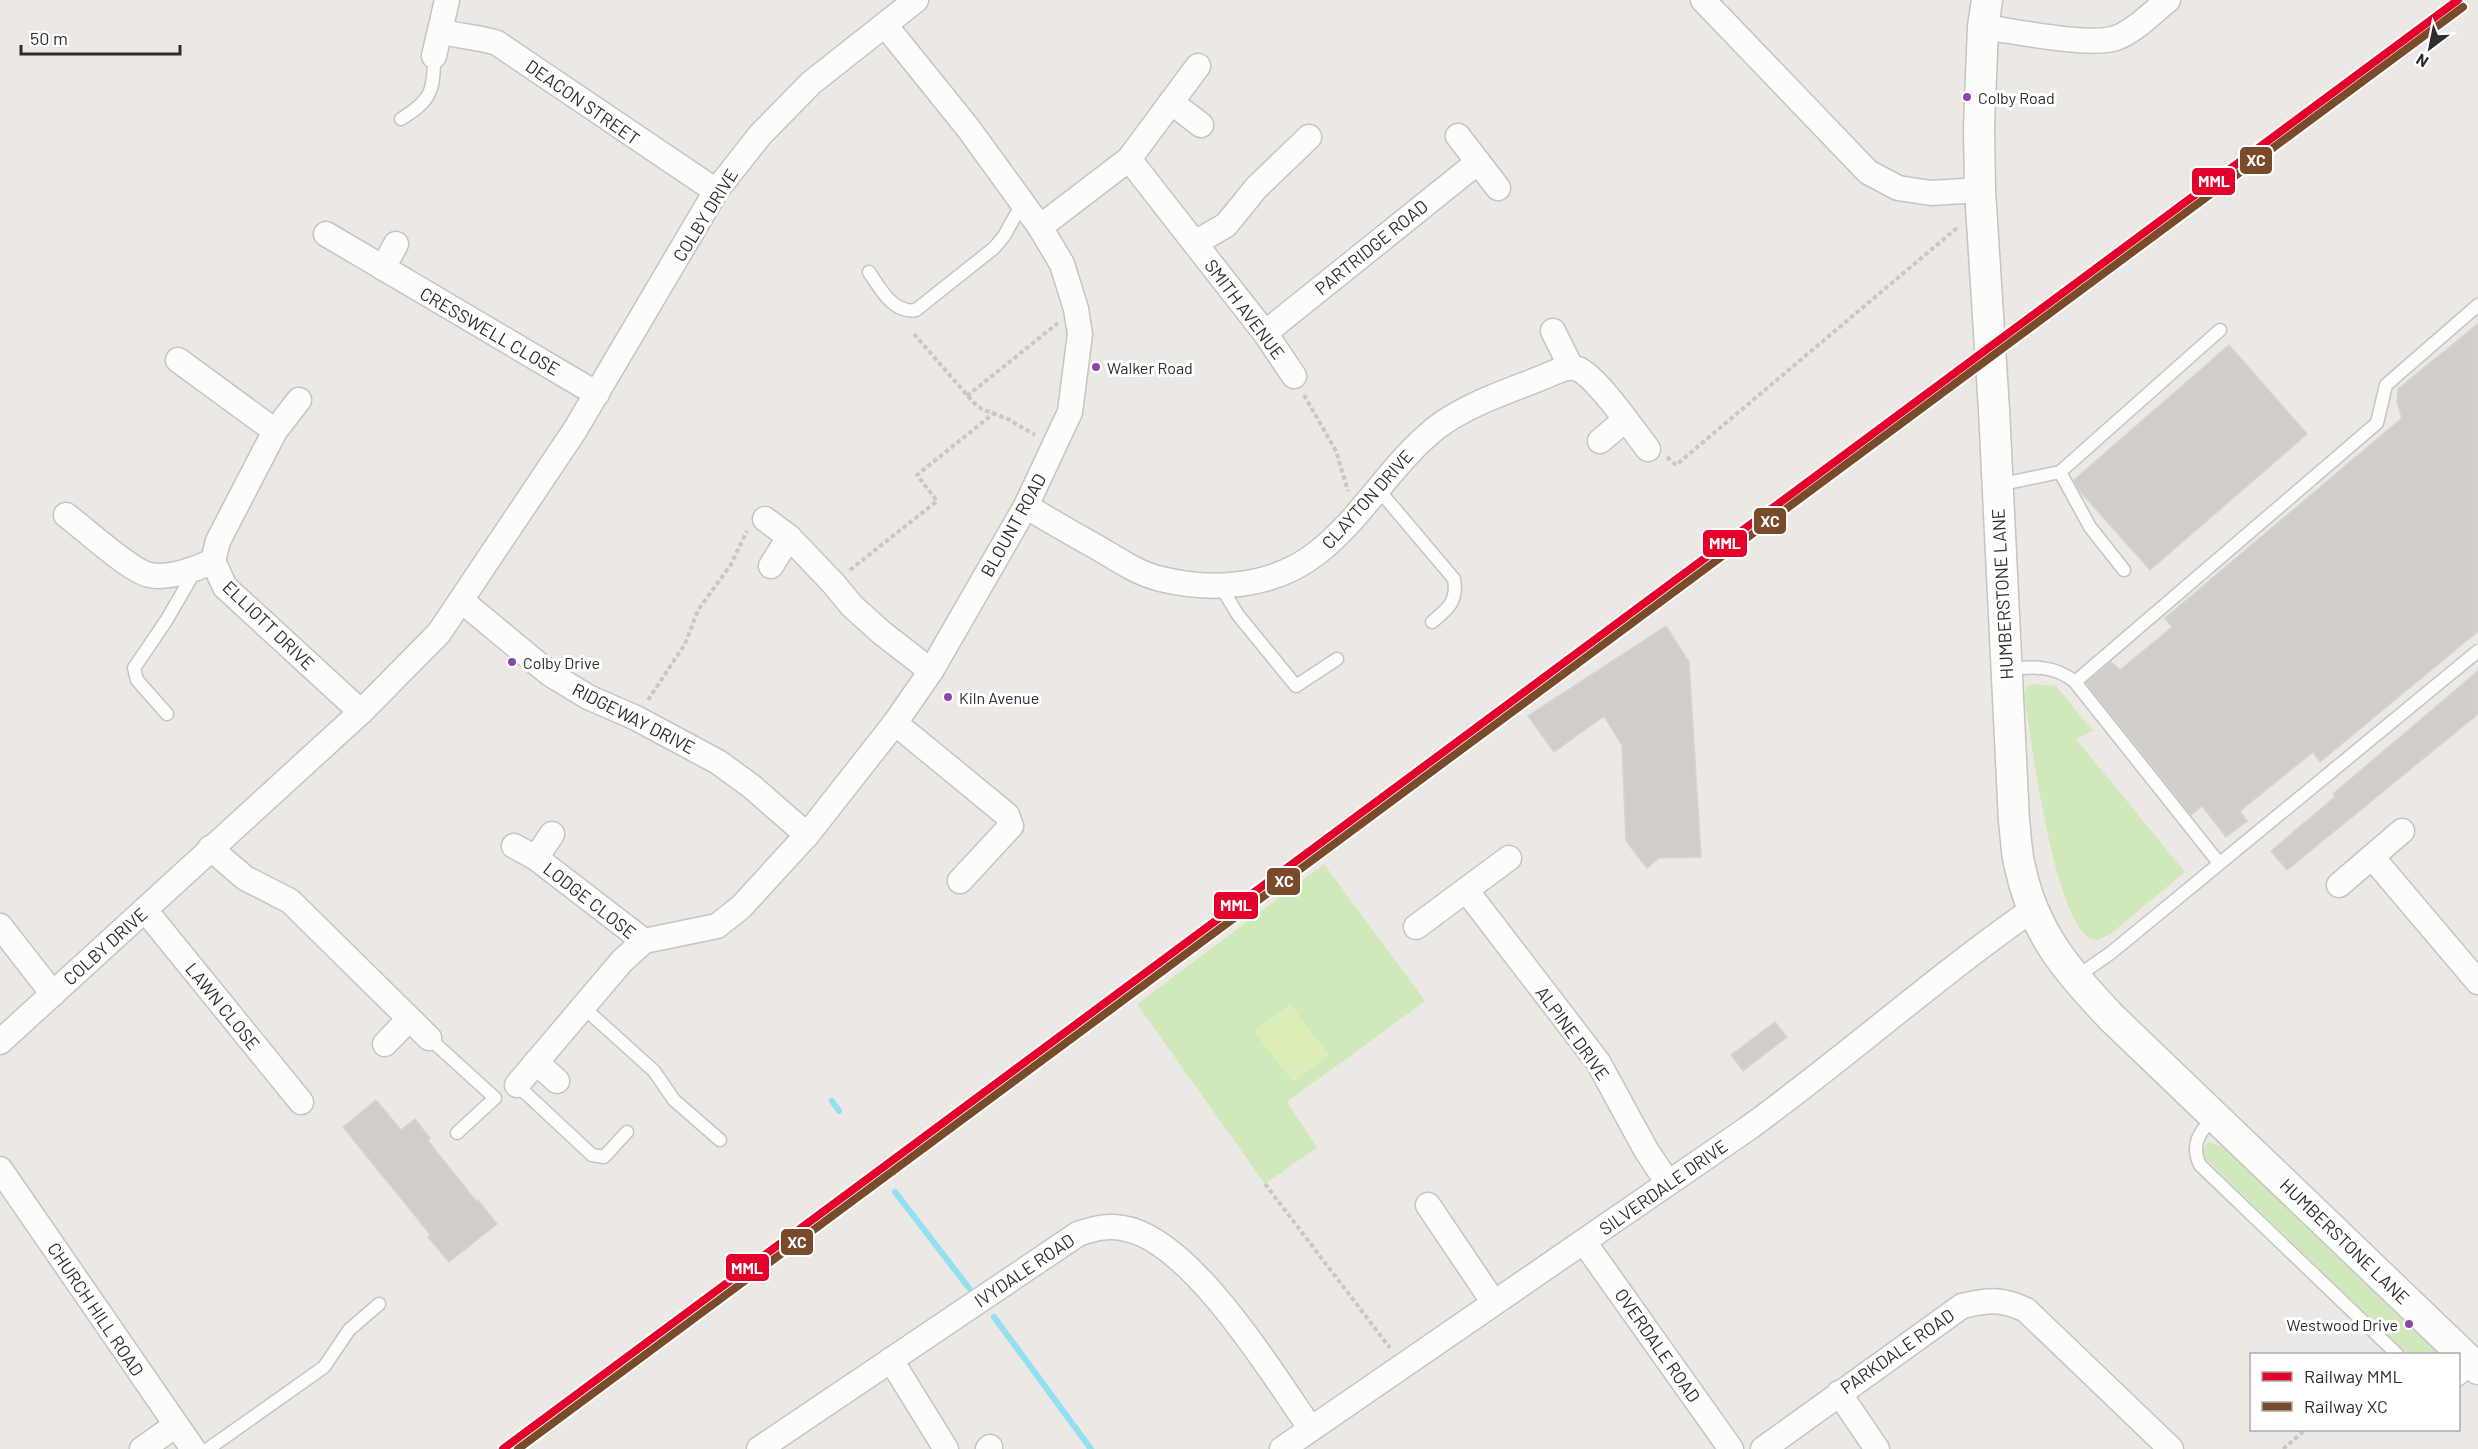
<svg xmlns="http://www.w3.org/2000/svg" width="2478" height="1449" font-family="Barlow,sans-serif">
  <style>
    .green { fill: #d0e9ba }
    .pitch { fill: #dceeb7 }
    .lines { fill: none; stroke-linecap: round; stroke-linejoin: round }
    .stream { stroke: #92e0f2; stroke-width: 6 }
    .building { fill: #d1ceca; stroke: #d7d4cf; stroke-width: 1.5 }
    .service-casing { stroke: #c5c4c4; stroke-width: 15 }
    .minor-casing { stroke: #c5c4c4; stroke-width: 27 }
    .tertiary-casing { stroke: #c5c4c4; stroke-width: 33 }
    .path { stroke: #c8c8c8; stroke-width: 4; stroke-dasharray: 4.5 3; stroke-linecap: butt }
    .service { stroke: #fcfcfb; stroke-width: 12 }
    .minor { stroke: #fcfcfb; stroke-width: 24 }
    .tertiary { stroke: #fcfcfb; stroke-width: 30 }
    .rail-1-casing { stroke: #fff; stroke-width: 12 }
    .rail-2-casing { stroke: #fff; stroke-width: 12 }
    .rail-1 { stroke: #e4002b; stroke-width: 8 }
    .rail-2 { stroke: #7a4b2a; stroke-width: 8 }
    .bus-dot { fill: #8e44ad; stroke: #fff; stroke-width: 2 }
    .labels { text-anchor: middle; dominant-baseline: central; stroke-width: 6; stroke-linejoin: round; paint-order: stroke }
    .bus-label { font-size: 16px; fill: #2d2d2d; stroke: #fff; text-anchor: start }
    .street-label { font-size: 18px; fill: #2d2d2d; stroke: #fff }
    .line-badge { stroke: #fff; stroke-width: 2 }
    .badge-label { font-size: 16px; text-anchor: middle; font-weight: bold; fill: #fff }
  </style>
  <rect width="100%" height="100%" fill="#ece8e3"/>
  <!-- green -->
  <g class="green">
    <path d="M2032,684L2056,686L2093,731L2076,739L2185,872L2109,935L2097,940L2090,939C2052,912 2033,746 2024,697L2026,688Z"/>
    <path d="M1324,864L1425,1001L1287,1102L1317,1147L1265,1184L1137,1004Z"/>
    <path d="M2208,1142L2223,1147L2438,1354H2408L2206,1159L2203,1150Z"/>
  </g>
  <!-- pitch -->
  <path class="pitch" d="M1290,1004L1329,1055L1293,1082L1254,1031Z"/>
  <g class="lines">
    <!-- stream -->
    <g class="stream">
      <path d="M832,1101L839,1111"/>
      <path d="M895,1192L969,1288"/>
      <path d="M994,1317L1091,1449"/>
    </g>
  </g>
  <!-- building -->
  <g class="building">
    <path d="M2478,324V631L2320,762L2313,752L2240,811L2247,821L2226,837L2202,806L2191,815L2086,683L2111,662L2120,670L2172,627L2165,618L2402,418L2397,402L2398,389Z"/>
    <path d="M2229,345L2307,434L2150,570L2078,489L2074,480Z"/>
    <path d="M1666,626L1689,662L1701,857L1659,858L1647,868L1626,841L1622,745L1604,716L1554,752L1528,716Z"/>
    <path d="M2478,671V714L2287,870L2271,851L2335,797L2333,794Z"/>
    <path d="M1775,1022L1787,1037L1743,1071L1731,1055Z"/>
    <path d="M376,1100L401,1130L415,1119L430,1138L428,1141L476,1201L478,1200L497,1224L449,1262L428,1237L430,1234L343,1127Z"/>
  </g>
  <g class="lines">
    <!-- service casing -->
    <g class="service-casing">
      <g id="service">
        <path d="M401,119C431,100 434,92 434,56"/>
        <path d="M869,272C880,288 893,314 916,310L994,248L1004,236L1023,202"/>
        <path d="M2060,472L2090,527L2124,570"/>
        <path d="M1998,485L2060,472L2220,330"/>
        <path d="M1378,489L1454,579C1458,601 1448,609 1432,622"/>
        <path d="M1220,585L1238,615L1296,686L1337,659"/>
        <path d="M2006,670C2031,666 2055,665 2075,682L2219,863"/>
        <path d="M2075,682L2377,423L2386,385L2478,305"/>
        <path d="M167,714L137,680L134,668L166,621L195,571"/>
        <path d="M2075,978L2112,952L2478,651"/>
        <path d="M583,1007L654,1071L674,1100L720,1140"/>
        <path d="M429,1038L495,1098L457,1133"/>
        <path d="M517,1085L592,1155L604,1157L627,1132"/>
        <path d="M2214,1116C2200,1132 2190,1144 2200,1165L2397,1354"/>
        <path d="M2458,1380L2474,1367"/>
        <path d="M208,1449L324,1367L349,1330L379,1304"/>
      </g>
    </g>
    <!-- minor casing -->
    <g class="minor-casing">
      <g id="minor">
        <path d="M1703,0L1868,172L1898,188L1931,193L1980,190"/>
        <path d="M1983,27C2015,31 2088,47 2116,38C2135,31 2153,12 2168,0"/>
        <path d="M441,31C460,37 479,37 497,43L716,191"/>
        <path d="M434,56L447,0"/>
        <path d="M1171,102L1201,125"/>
        <path d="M1458,136L1498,188"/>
        <path d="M1129,159L1265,333L1294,376"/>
        <path d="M1040,227L1129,159L1198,66"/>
        <path d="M326,234L597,394"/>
        <path d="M1195,243L1226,225L1256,188L1309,137"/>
        <path d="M383,268L396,244"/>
        <path d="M1553,331L1571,367"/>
        <path d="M1265,333L1478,162"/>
        <path d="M178,360L275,431"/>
        <path d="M299,400L275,431L218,541L213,561L225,587L361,712"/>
        <path d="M1600,441L1625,420"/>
        <path d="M1026,506C1050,521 1075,535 1100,549C1120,561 1139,574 1161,579C1214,592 1274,587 1317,553C1363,517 1391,464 1436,428C1471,401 1520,388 1560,370C1566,368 1571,366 1578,369C1598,378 1633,430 1648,449"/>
        <path d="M66,515C84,528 131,572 150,575C168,579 197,569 213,561"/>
        <path d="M765,519L789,537L833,583L852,606L882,633L931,671"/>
        <path d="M771,566L789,537"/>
        <path d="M462,601L550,674L588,697L636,718L718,762L751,786L807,835"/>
        <path d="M895,723L1007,815L1011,826L960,881"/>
        <path d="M514,846L536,858L644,941"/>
        <path d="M210,848L245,878L290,901L429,1038"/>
        <path d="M2372,857L2478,982"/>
        <path d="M536,858L552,834"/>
        <path d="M2339,885L2402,831"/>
        <path d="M1466,890L1598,1062L1646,1150L1668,1183"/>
        <path d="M145,910L301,1102"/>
        <path d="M0,926L53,994"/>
        <path d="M1416,927L1509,858"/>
        <path d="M0,1042L361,712L439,633L575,430L716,191L760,135L811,83L916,0"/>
        <path d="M385,1044L409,1019"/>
        <path d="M536,1062L557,1081"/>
        <path d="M517,1085L622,961L644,941L717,926L741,907L807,835L895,723L931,671L1026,506L1070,412L1080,334L1076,309L1062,264L1040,227L968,128L885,25"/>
        <path d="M0,1169L193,1449"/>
        <path d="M1428,1205L1494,1303"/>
        <path d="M1584,1242L1731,1449"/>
        <path d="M891,1360L946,1449"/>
        <path d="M1839,1393L1877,1449"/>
        <path d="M142,1449L176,1425"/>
        <path d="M759,1449L1078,1234C1093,1229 1106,1225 1122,1228C1190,1237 1273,1375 1311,1429"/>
        <path d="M988,1449L990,1447"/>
        <path d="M1282,1449L1747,1129C1844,1059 1934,978 2033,909"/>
        <path d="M1763,1449L1962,1306C1988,1300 2001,1298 2026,1310L2171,1449"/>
      </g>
    </g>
    <!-- tertiary casing -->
    <g class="tertiary-casing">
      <path id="tertiary" d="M1987,0L1983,27L1979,127L1980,190L1994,410L2014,821C2016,836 2016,852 2020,867C2034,933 2068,972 2113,1019L2478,1369"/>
    </g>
    <!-- path -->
    <g class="path">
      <path d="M914,334L974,403L982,409L1008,419L1035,435"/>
      <path d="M1304,395L1336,451L1348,491"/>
      <path d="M967,396L1058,323"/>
      <path d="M1667,457L1676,465L1957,228"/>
      <path d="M850,570L937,501L917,475L994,413"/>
      <path d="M648,700L685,644L698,610L730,566L747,531"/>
      <path d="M1265,1184L1390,1348"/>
      <path d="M2283,1449L2305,1430"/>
    </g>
    <!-- service -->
    <use href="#service" class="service"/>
    <!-- minor -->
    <use href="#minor" class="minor"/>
    <!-- tertiary -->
    <use href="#tertiary" class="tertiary"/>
    <!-- rail-1 casing -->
    <g class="rail-1-casing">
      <path id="rail-1" d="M503,1449L2458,0"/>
    </g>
    <!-- rail-2 casing -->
    <g class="rail-2-casing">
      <path id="rail-2" d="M518,1449L2463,7"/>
    </g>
    <!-- rail-1 -->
    <use href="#rail-1" class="rail-1"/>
    <!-- rail-2 -->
    <use href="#rail-2" class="rail-2"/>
  </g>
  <!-- markers -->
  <g class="bus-dot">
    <circle cx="1967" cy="97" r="5"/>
    <circle cx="1096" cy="367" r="5"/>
    <circle cx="512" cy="662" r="5"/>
    <circle cx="948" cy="697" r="5"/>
    <circle cx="2409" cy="1324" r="5"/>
  </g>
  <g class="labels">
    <!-- bus labels -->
    <g class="bus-label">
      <text x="1978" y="97">Colby Road</text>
      <text x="1107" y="367">Walker Road</text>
      <text x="523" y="662">Colby Drive</text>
      <text x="959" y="697">Kiln Avenue</text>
      <text x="2398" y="1324" text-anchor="end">Westwood Drive</text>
    </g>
    <!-- street labels -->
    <g class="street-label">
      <text transform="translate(583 102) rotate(35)">DEACON STREET</text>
      <text transform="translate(705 215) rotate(-58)">COLBY DRIVE</text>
      <text transform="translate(1371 247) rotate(-39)">PARTRIDGE ROAD</text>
      <text transform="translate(1245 309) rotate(53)">SMITH AVENUE</text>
      <text transform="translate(490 331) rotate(30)">CRESSWELL CLOSE</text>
      <text transform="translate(1367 499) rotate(-48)">CLAYTON DRIVE</text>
      <text transform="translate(1013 525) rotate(-61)">BLOUNT ROAD</text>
      <text transform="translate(2002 594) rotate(-93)">HUMBERSTONE LANE</text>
      <text transform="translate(269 625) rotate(44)">ELLIOTT DRIVE</text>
      <text transform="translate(634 718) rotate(27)">RIDGEWAY DRIVE</text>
      <text transform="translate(590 900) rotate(38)">LODGE CLOSE</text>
      <text transform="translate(105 946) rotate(-42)">COLBY DRIVE</text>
      <text transform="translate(223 1006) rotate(51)">LAWN CLOSE</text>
      <text transform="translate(1573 1033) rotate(54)">ALPINE DRIVE</text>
      <text transform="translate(1663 1187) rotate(-35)">SILVERDALE DRIVE</text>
      <text transform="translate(2345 1241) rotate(44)">HUMBERSTONE LANE</text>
      <text transform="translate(1024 1270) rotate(-34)">IVYDALE ROAD</text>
      <text transform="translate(96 1309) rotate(56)">CHURCH HILL ROAD</text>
      <text transform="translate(1658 1345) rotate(55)">OVERDALE ROAD</text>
      <text transform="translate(1897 1351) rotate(-35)">PARKDALE ROAD</text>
    </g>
  </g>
  <g class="line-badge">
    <rect x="2239" y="146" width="34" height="29" rx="6" fill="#7a4b2a"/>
    <rect x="2191" y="167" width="45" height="29" rx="6" fill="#e4002b"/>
    <rect x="1753" y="507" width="34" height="28" rx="6" fill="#7a4b2a"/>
    <rect x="1702" y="529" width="46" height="29" rx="6" fill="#e4002b"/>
    <rect x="1266" y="867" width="35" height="29" rx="6" fill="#7a4b2a"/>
    <rect x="1213" y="891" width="46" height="29" rx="6" fill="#e4002b"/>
    <rect x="780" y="1228" width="34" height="28" rx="6" fill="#7a4b2a"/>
    <rect x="725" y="1253" width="45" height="29" rx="6" fill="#e4002b"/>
  </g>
  <g class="badge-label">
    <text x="2256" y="166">XC</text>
    <text x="2214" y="187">MML</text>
    <text x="1770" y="527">XC</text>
    <text x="1725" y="549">MML</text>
    <text x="1284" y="887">XC</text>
    <text x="1236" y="911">MML</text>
    <text x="797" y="1248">XC</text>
    <text x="747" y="1274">MML</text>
  </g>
  <!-- legend -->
  <rect x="2250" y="1353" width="210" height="78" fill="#ffffff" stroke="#ababab" stroke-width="1.5"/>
  <rect x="2262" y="1372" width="30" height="9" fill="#e4002b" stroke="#ababab" stroke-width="1.5"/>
  <text x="2304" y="1383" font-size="18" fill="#2d2d2d">Railway MML</text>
  <rect x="2262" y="1402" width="30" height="9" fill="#7a4b2a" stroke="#ababab" stroke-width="1.5"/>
  <text x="2304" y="1413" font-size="18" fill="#2d2d2d">Railway XC</text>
  <!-- north arrow -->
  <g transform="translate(2430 48) rotate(212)" stroke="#ffffff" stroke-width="4.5" paint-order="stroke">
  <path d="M0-4.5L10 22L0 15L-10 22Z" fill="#2d2d2d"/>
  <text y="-9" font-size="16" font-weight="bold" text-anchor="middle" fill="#2d2d2d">N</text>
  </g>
  <!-- scale -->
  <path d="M21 45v9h159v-9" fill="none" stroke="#2d2d2d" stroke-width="3"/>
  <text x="30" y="45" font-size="18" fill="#2d2d2d" stroke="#ffffff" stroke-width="4.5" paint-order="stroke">50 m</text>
</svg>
